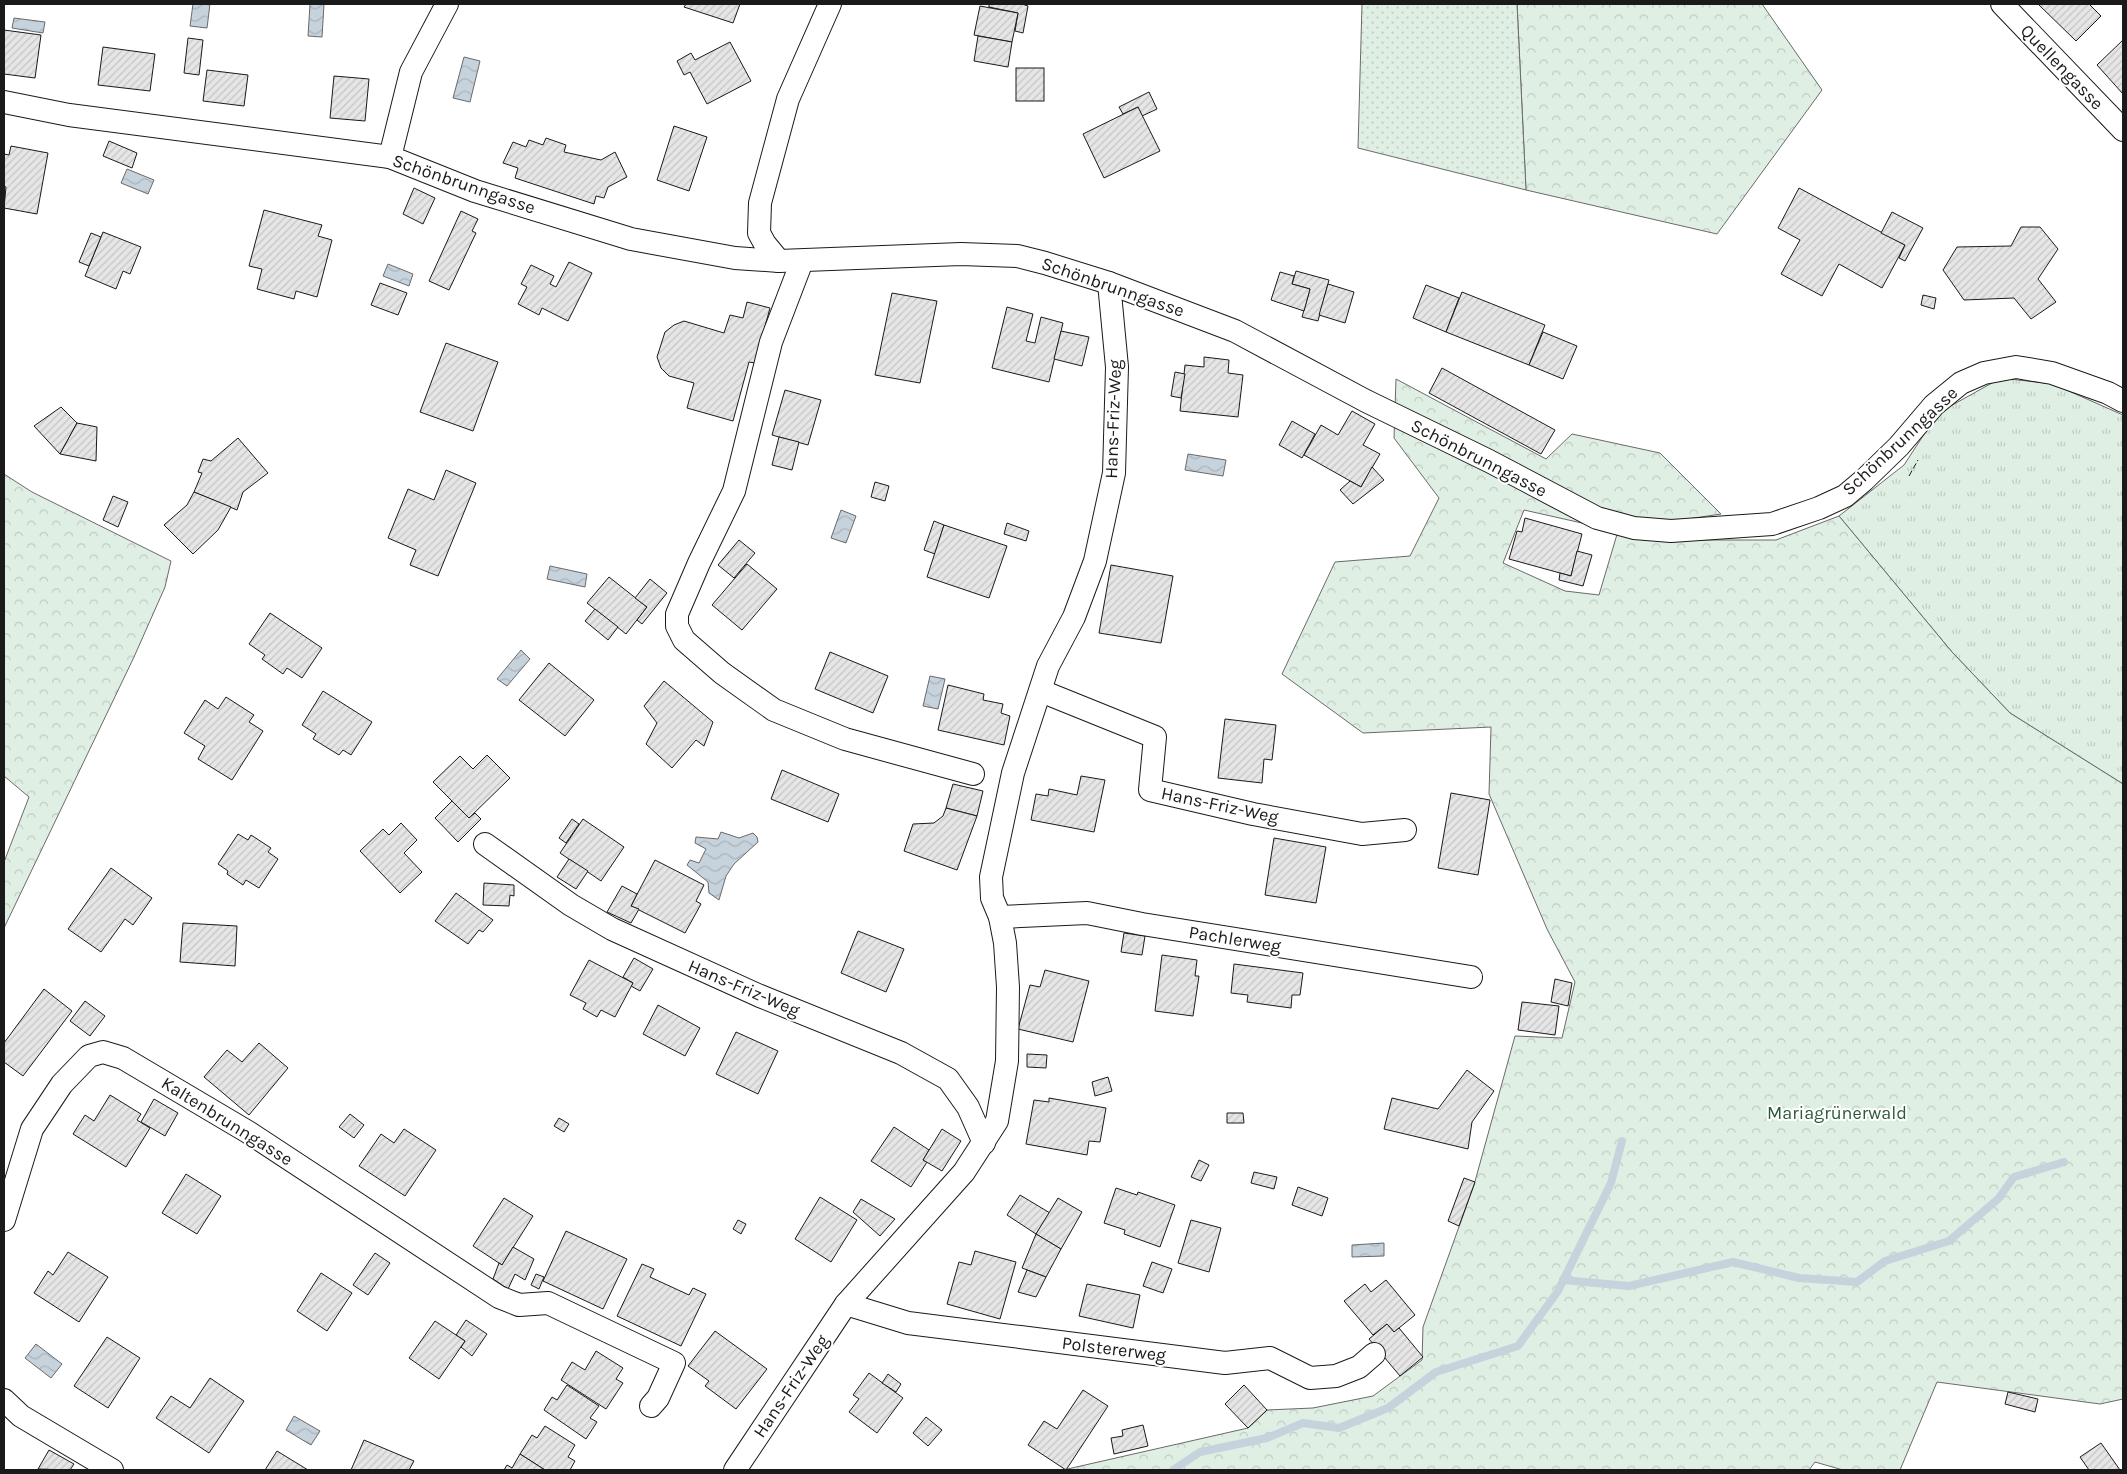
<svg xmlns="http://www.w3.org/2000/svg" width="2127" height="1474" font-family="Karla,sans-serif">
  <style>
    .grass { fill: url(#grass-tufts); stroke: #6a6a6a }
    .forest { fill: url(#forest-crowns); stroke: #6a6a6a }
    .garden { fill: url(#garden-dots); stroke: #6a6a6a }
    .water { fill: url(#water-waves); stroke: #6a6a6a }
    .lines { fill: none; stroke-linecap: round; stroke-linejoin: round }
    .stream { stroke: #c6d2dc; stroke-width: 8 }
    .building { fill: url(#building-hatch); stroke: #1a1a1a }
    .minor-casing { stroke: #1a1a1a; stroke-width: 24 }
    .minor { stroke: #fff; stroke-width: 22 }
    .fence { stroke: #1a1a1a; stroke-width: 1; stroke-dasharray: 6 2.5; stroke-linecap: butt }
    .labels { text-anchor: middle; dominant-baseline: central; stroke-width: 4; stroke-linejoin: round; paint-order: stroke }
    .street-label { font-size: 18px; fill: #1a1a1a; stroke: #fff }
    .park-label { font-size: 18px; fill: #2b5a34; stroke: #fff }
  </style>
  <defs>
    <pattern id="grass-tufts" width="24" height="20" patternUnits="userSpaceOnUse" patternTransform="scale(1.25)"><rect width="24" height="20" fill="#e0efe3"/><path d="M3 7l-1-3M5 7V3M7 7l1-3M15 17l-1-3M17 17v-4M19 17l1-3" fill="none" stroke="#c0ccc2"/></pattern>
    <pattern id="forest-crowns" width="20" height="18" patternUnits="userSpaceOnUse" patternTransform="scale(1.25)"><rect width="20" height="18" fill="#e0efe3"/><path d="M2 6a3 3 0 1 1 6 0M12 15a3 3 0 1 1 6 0" fill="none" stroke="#c0ccc2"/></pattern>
    <pattern id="garden-dots" width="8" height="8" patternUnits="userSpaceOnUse" patternTransform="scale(1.25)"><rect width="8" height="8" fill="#e0efe3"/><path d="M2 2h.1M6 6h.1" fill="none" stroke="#c0ccc2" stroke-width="1.8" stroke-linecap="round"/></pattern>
    <pattern id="water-waves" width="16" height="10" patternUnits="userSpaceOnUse" patternTransform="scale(1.25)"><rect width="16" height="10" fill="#c6d2dc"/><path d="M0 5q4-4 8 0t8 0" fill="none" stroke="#aab4bc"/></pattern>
    <pattern id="building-hatch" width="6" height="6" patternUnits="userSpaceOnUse" patternTransform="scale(1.25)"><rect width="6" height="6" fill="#e6e6e6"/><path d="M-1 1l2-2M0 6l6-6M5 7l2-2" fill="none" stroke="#c5c5c5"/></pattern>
  </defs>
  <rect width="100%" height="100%" fill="#fff"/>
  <!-- grass -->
  <path class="grass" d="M2001,378L2053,384L2123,415V784L2010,713L1952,652L1839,516L1904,465L1938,413Z"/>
  <!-- forest -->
  <g class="forest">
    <path d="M1517,4H1762L1822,90L1717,234L1526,190Z"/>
    <path d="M1396,379L1546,459L1572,434L1660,453L1721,514L1613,530L1524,510L1503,563L1565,591L1599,595L1618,531L1699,540H1776L1839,516L1952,652L2010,713L2123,784V1399L2100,1404L1937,1382L1900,1470H1843L1815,1462L1809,1470H1063L1248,1428L1267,1410L1313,1408L1373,1396L1422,1360L1423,1327L1474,1185L1515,1036L1562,1038L1575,982L1547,929L1489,794L1491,727L1363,733L1282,674L1335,562L1410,556L1439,498L1394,438Z"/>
    <path d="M4,474L32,492L171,561L165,587L134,657L4,928V862L29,797L4,776Z"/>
  </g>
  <!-- garden -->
  <path class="garden" d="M1362,4H1517L1526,190L1358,148Z"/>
  <!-- water -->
  <g class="water">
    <path d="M193,4H210L207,28L190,26Z"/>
    <path d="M310,4H324L322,37L308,36Z"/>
    <path d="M14,18L45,22L43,33L12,28Z"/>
    <path d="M464,57L480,61L470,102L453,98Z"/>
    <path d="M127,169L154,180L148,194L121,183Z"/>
    <path d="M388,264L413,274L409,286L383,276Z"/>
    <path d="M1188,454L1226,460L1223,476L1185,470Z"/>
    <path d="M841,510L856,516L846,543L831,538Z"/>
    <path d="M550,566L587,574L585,587L547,579Z"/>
    <path d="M521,650L530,659L507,686L497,679Z"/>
    <path d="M930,676L945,679L938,709L923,706Z"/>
    <path d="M721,832L739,838L753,833L757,837L758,842L734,864L726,876L719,900L709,893L708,882L687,865L690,860L699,863L706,849L695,843L696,837L718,839Z"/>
    <path d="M1384,1243V1256L1352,1257V1245Z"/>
    <path d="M36,1344L62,1364L51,1378L25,1358Z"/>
    <path d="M294,1416L320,1431L311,1445L286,1430Z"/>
  </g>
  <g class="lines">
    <!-- stream -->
    <g class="stream">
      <path d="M1563,1280L1629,1286L1733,1262L1799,1278L1857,1282L1885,1261L1949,1241L1998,1199L2014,1177L2064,1162"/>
      <path d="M1173,1470L1200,1452L1267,1438L1303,1423L1339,1428L1388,1408L1436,1372L1518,1346L1558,1291L1611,1183L1622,1141"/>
    </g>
  </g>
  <!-- building -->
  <g class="building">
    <path d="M686,4H740L733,23L684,7Z"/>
    <path d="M989,4H1022L1028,6L1023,33L1015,31L1018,13L989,7Z"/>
    <path d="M2038,4H2089L2101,16L2076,41Z"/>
    <path d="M980,6L1018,13L1012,42L974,35Z"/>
    <path d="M4,30L41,35L35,78L4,74Z"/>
    <path d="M978,36L1012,42L1008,67L974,61Z"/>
    <path d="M188,38L203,40L199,75L184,73Z"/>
    <path d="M2123,40V94L2097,65Z"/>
    <path d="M730,42L751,81L707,104L690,72L684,75L677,61L691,53L695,60Z"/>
    <path d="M103,47L155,54L150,91L98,85Z"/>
    <rect x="1016" y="68" width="28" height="33"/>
    <path d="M207,70L248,75L244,106L203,101Z"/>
    <path d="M334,76L369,79L365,121L330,118Z"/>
    <path d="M1149,92L1157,109L1142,116L1138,107L1123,114L1119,107Z"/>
    <path d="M1138,107L1160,151L1104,178L1083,134Z"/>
    <path d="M674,126L707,137L689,191L657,180Z"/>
    <path d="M546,138L566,145L564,152L601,160L615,152L627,177L608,187L604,198L596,196L594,204L515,178L518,168L503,163L513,142L526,147L529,140L543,145Z"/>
    <path d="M109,141L137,153L132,168L103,156Z"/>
    <path d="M11,146L48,153L37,214L4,208L6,187L4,186V154L9,155Z"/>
    <path d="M414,188L435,198L423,224L403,214Z"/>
    <path d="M1799,188L1905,245L1882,288L1839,264L1822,296L1781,274L1800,240L1778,228Z"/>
    <path d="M264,210L322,225L318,236L332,240L317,297L296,291L294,299L257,289L262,269L249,266Z"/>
    <path d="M461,211L478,219L472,231L476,233L449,290L429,281Z"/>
    <path d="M1892,212L1923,228L1905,261L1899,258L1905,245L1881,233Z"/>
    <path d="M2021,227H2040L2058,249L2038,279L2056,302L2031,319L2014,298L1964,300L1943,270L1957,247L2011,246Z"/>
    <path d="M103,232L141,247L130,274L123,271L116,289L85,276Z"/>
    <path d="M91,233L101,237L89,266L79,262Z"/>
    <path d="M569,262L592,273L568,321L542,308L539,315L518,304L527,287L521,284L531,265L554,276L550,284L556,287Z"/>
    <path d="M1296,271L1329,280L1318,321L1302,317L1310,289L1292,284Z"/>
    <path d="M1280,272L1294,276L1292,284L1310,289L1304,311L1271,300Z"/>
    <path d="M380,283L407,293L398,315L371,305Z"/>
    <path d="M1328,284L1354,292L1345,323L1319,315Z"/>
    <path d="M1426,285L1459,298L1446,332L1413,318Z"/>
    <path d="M1462,292L1545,325L1529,365L1446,332Z"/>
    <path d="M892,293L937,301L920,383L875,375Z"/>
    <path d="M1923,295L1936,298L1934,309L1921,305Z"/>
    <path d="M747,302L770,308L755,363L749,362L733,421L687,408L694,383L669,376L661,368L657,357L665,332L674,325L684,321L724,333L730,315L743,318Z"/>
    <path d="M1007,307L1033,314L1026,341L1035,343L1041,317L1063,323L1049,382L992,368Z"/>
    <path d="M1061,331L1089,337L1082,366L1054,359Z"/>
    <path d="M1543,332L1577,346L1563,379L1529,365Z"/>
    <path d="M446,343L498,362L473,431L420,412Z"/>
    <path d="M1204,357L1229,360L1228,373L1243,375L1238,417L1180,411L1185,365L1204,367Z"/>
    <path d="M1442,368L1555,430L1541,454L1429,393Z"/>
    <path d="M1175,372L1185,374L1181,398L1171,396Z"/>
    <path d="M785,390L821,400L808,445L772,435Z"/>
    <path d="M61,407L77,423L60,454L34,426Z"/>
    <path d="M1352,411L1375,424L1363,445L1380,454L1361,487L1304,455L1321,425L1338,435Z"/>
    <path d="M1292,421L1315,434L1302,458L1279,445Z"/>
    <path d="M77,423L97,427L96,461L60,454Z"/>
    <path d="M779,437L799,442L792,470L772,465Z"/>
    <path d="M238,438L268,473L243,492L237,510L194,492L202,473L198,472L203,459L211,461Z"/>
    <path d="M1372,467L1384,480L1353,504L1340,490L1350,481L1361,487Z"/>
    <path d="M446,470L476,483L438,576L410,565L416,550L388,538L408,489L434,500Z"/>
    <path d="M875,482L889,486L885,501L871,497Z"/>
    <path d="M194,492L231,507L218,530L193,554L164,525L187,505Z"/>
    <path d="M113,496L128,502L118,527L103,520Z"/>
    <path d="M1525,518L1582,534L1571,576L1509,559L1517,531L1522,532Z"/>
    <path d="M934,521L944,525L935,554L924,550Z"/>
    <path d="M1007,523L1029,531L1026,541L1004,534Z"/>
    <path d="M944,525L1007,546L989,598L927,577Z"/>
    <path d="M739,540L755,553L734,578L718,565Z"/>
    <path d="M1577,551L1592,555L1583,586L1559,580L1560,573L1571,576Z"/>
    <path d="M747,564L777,589L742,630L712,605Z"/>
    <path d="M1111,565L1173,576L1161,643L1099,633Z"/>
    <path d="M609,577L647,607L626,634L587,603Z"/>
    <path d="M650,579L667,593L642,624L637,620L647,607L635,598Z"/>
    <path d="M595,609L618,627L608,640L585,621Z"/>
    <path d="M270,613L322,648L302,678L287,668L283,674L262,659L265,655L249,644Z"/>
    <path d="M830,652L888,676L873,713L815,689Z"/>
    <path d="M549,663L594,700L565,736L519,700Z"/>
    <path d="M664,681L713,722L704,746L696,740L672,768L646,744L657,723L644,706Z"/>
    <path d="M948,685L984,694L983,700L1003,704L1001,713L1010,716L1004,745L938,730Z"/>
    <path d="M323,691L372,722L351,755L343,750L339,755L313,739L316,734L302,725Z"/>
    <path d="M226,697L254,715L249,722L263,731L232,780L198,759L205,746L184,733L205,700L218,709Z"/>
    <path d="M1225,719L1276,725L1272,760L1264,759L1262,783L1218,778Z"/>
    <path d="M487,755L510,778L469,818L433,782L460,756L473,769Z"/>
    <path d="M782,770L839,794L828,822L771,799Z"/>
    <path d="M1081,776L1105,780L1094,832L1031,820L1036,794L1048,796L1049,789L1077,795Z"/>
    <path d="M953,784L983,791L977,816L946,808Z"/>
    <path d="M1451,793L1490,800L1478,875L1438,868Z"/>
    <path d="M452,801L469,818L475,813L481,819L458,842L435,818Z"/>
    <path d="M946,808L977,816L957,870L904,851L913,824L934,823L943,816Z"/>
    <path d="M572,819L579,824L566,843L559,838Z"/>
    <path d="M583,819L624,847L601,881L560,853Z"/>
    <path d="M401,823L417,840L404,853L422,872L400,893L360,851L383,829L389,835Z"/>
    <path d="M238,834L248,840L251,835L271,848L268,852L278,859L259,888L246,880L243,885L227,874L228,871L218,864Z"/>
    <path d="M1274,838L1326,847L1316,903L1265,895Z"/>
    <path d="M569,859L588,871L576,889L557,877Z"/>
    <path d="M655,860L704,885L696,901L701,904L685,933L631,906Z"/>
    <path d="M111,868L152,898L133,925L125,919L101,952L68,929Z"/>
    <path d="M484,883L514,885V896L510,895L509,906L483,905Z"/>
    <path d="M622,886L637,894L631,906L639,909L631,923L607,912Z"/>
    <path d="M456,893L493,920L483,932L479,930L468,944L435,921Z"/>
    <path d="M183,923L237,926L235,966L180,962Z"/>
    <path d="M858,931L904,949L886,992L841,973Z"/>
    <path d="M1124,933L1145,936L1142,955L1121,952Z"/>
    <path d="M1162,955L1197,960L1195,976H1199L1193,1016L1155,1011Z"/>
    <path d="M634,958L653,969L640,991L631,986L633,983L623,977Z"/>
    <path d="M589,960L633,983L615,1017L601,1010L597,1017L583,1009L586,1003L570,995Z"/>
    <path d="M1234,964L1303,973L1300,995H1292L1291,1008L1247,1002L1248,995L1231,993Z"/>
    <path d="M1045,970L1089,981L1073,1042L1018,1029L1030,985L1040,987Z"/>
    <path d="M1555,979L1572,983L1568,1006L1551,1002Z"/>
    <path d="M44,989L72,1011L23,1076L4,1062V1043Z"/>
    <path d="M85,1001L105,1016L90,1036L70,1021Z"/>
    <path d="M1522,1002L1559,1006L1555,1035L1518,1030Z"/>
    <path d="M658,1005L700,1028L685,1056L643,1034Z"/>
    <path d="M736,1032L778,1051L758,1094L716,1074Z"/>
    <path d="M259,1043L288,1068L249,1115L204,1077L227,1050L242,1062Z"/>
    <path d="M1027,1054L1047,1055L1046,1068L1027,1067Z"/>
    <path d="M1467,1070L1494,1091L1472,1122L1468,1149L1384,1129L1392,1098L1438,1109Z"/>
    <path d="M1108,1077L1112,1091L1095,1096L1092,1082Z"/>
    <path d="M110,1095L141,1114L137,1120L150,1128L126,1167L73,1134L85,1115L94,1121Z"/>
    <path d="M1049,1098L1106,1108L1100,1142L1089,1141L1087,1155L1026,1144L1034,1100L1049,1102Z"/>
    <path d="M154,1099L178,1113L165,1136L141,1122Z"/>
    <path d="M1227,1113H1243L1244,1123H1227Z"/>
    <path d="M350,1114L364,1125L354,1138L339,1127Z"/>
    <path d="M559,1118L569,1124L564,1132L554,1126Z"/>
    <path d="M894,1127L929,1150L923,1160L927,1162L911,1187L871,1161Z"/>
    <path d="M404,1129L436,1150L405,1196L359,1166L381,1134L394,1143Z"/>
    <path d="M942,1129L961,1141L942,1171L923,1160Z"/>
    <path d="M1199,1160L1209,1165L1201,1181L1191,1177Z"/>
    <path d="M1254,1172L1277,1177L1274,1189L1251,1183Z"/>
    <path d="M186,1174L221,1196L197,1234L162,1213Z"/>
    <path d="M1464,1178L1475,1182L1459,1226L1448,1221Z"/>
    <path d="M1298,1187L1328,1198L1322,1216L1292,1205Z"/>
    <path d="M1116,1188L1137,1195L1138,1192L1175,1205L1160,1247L1124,1234L1125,1230L1104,1223Z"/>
    <path d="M1020,1195L1050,1213L1036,1234L1007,1215Z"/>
    <path d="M820,1197L857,1220L831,1262L795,1239Z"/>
    <path d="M504,1198L533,1216L502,1265L473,1246Z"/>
    <path d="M1058,1198L1082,1212L1061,1249L1036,1234Z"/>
    <path d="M861,1199L895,1219L880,1236L853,1212Z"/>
    <path d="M738,1220L746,1224L741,1234L733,1229Z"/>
    <path d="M1191,1220L1221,1228L1209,1272L1178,1263Z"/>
    <path d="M566,1231L627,1259L603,1309L543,1281Z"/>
    <path d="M1036,1234L1061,1249L1046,1277L1022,1268Z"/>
    <path d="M513,1247L534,1259L525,1280L515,1274L508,1289L493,1279L499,1263L502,1265Z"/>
    <path d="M975,1251L1016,1262L1000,1319L947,1304L959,1262L971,1265Z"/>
    <path d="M68,1252L108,1277L79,1322L34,1293L48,1271L53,1275Z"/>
    <path d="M375,1253L390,1263L368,1295L353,1285Z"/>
    <path d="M1152,1262L1172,1269L1163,1293L1143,1286Z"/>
    <path d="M642,1264L654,1269L650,1277L689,1295L693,1288L706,1294L681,1346L617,1316Z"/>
    <path d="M1027,1270L1046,1277L1036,1297L1018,1292Z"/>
    <path d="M321,1273L352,1293L327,1331L297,1311Z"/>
    <path d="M536,1274L544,1277L539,1289L531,1285Z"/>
    <path d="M1386,1280L1415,1315L1394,1332L1387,1324L1373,1335L1344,1301L1365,1284L1371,1292Z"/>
    <path d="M1087,1284L1140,1295L1133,1328L1079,1316Z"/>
    <path d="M466,1320L487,1334L472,1356L461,1347L465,1341L456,1335Z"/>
    <path d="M435,1321L465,1341L439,1379L409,1358Z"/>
    <path d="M1387,1324L1394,1332L1399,1328L1423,1357L1400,1376L1369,1339Z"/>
    <path d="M715,1331L767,1369L736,1409L705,1386L709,1381L688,1366Z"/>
    <path d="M107,1337L140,1358L108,1408L74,1386Z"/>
    <path d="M596,1351L623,1368L616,1379L623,1383L606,1409L561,1380L572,1362L585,1370Z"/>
    <path d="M869,1373L903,1398L877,1433L849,1412L859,1399L853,1395Z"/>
    <path d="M888,1374L901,1384L896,1392L882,1383Z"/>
    <path d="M210,1378L244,1401L209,1453L156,1418L171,1396L190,1408Z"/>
    <path d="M567,1385L599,1406L590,1418L597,1422L586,1439L544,1410L552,1397L557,1400Z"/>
    <path d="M1244,1385L1267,1410L1248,1428L1225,1404Z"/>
    <path d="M1083,1390L1108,1406L1066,1470L1028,1445L1044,1421L1057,1429Z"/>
    <path d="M2008,1392L2038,1399L2035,1412L2005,1404Z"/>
    <path d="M926,1417L942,1430L928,1446L913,1433Z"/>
    <path d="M1143,1425L1148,1446L1114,1454L1111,1438L1123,1436L1122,1430Z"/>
    <path d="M545,1426L575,1445L568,1457L575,1461L570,1470H545L520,1454L532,1435L537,1438Z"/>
    <path d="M364,1440L414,1461L409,1470H351Z"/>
    <path d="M2101,1443L2120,1470H2089L2080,1457Z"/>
    <path d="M49,1450L74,1464L70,1470L38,1469Z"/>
    <path d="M277,1451L308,1470H265Z"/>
    <path d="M520,1454L545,1470H504L507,1465L512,1468Z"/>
  </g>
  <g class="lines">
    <!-- minor casing -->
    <g class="minor-casing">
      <g id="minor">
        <path d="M2002,4L2123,130"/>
        <path d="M4,102L69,115L390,157L475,191L631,239L735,258L779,261L961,254L1017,256L1045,263L1109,283L1235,331L1366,401L1489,461L1597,518L1634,528L1671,531L1772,524L1819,508L1845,496L1864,480L1899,446L1934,405L1961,383L1984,373L2016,367L2052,373L2108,393L2123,401"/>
        <path d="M390,157L411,72L447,4"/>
        <path d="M779,261L765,244L759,233L760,203L788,99L830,4"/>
        <path d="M802,261L771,342L734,491L699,563L677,614V626L684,640L722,673L774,710L845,739L973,774"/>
        <path d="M1041,691L1155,737L1150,790L1253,814L1362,834L1405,830"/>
        <path d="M485,844L571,905L612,929L760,996L901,1053L948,1079L968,1107L984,1143"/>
        <path d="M1000,917L1087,913L1142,924L1471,977"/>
        <path d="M4,1220L32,1129L62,1084L89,1056L103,1052L123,1058L248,1132L499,1297L519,1305L548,1303L674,1363L658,1398L651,1406"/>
        <path d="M846,1304L908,1323L1020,1337L1225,1363L1270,1358L1310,1378L1336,1376L1359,1367L1374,1354"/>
        <path d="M4,1400L21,1416L112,1470"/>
        <path d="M735,1470L846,1304L964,1172L997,1121L1007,1061L1008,987L1005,943L1000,917L992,898L991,877L1013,773L1048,666L1074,617L1095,561L1114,473L1117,367L1109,283"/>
      </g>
    </g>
    <!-- minor -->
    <use href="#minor" class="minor"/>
    <!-- fence -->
    <path class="fence" d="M1909,476L1918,460"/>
  </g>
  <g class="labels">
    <!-- street labels -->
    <g class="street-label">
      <text transform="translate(2062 67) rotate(46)">Quellengasse</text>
      <text transform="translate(464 184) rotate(19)">Schönbrunngasse</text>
      <text transform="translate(1113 287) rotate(19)">Schönbrunngasse</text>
      <text transform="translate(1113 419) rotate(-88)">Hans-Friz-Weg</text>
      <text transform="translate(1900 441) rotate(-43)">Schönbrunngasse</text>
      <text transform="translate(1479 458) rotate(27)">Schönbrunngasse</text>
      <text transform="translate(1220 805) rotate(12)">Hans-Friz-Weg</text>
      <text transform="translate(1235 939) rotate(9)">Pachlerweg</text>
      <text transform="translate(744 988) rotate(23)">Hans-Friz-Weg</text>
      <text transform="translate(227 1121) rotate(32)">Kaltenbrunngasse</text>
      <text transform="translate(1114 1349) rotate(7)">Polstererweg</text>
      <text transform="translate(791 1386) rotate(-56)">Hans-Friz-Weg</text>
    </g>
    <!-- park labels -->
    <g class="park-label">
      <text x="1837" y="1113">Mariagrünerwald</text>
    </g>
  </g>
  <!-- border -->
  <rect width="2127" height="1474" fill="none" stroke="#1a1a1a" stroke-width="10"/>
</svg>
